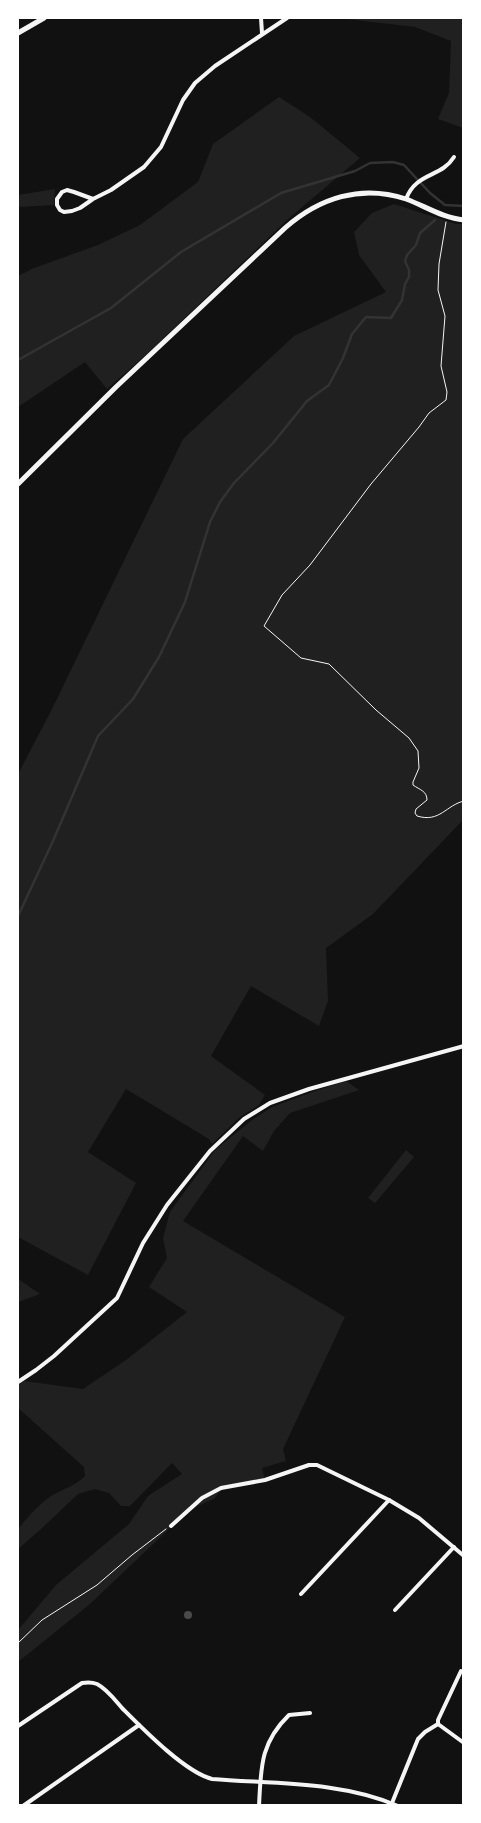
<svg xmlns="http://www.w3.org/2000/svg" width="481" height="1823" font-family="Mulish,sans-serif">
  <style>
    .green { fill: #202020 }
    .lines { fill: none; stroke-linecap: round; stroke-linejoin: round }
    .stream { stroke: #333; stroke-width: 2.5 }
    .building { fill: #4a4a4a }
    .path { stroke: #f5f5f5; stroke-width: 1 }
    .minor { stroke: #f5f5f5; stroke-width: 4 }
    .tertiary { stroke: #f5f5f5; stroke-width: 5 }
  </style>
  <rect width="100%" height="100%" fill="#111"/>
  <!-- green -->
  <g class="green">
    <path d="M338,18H463V128L438,119L449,93L451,41L415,27Z"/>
    <path d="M279,97L310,117L360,158L287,220L148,353L107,389L85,362L18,407V276L34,268L98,245L140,225L198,182L213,144Z"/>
    <path d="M55,189L54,205L18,207V195Z"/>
    <path d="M394,204L456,224H463V820L373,914L326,948L328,1001L319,1026L251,986L211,1056L265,1095L259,1105L240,1117L212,1144L209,1139L126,1089L88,1152L136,1183L88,1275L18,1237V774L52,709L183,439L294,336L386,292L359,255L354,232L372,213Z"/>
    <path d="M346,1081L359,1090L290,1113L274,1131L263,1151L243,1136L183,1221L345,1317L283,1449L286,1461L262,1468L265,1480L221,1490L214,1499L190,1509L90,1604L18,1662V1630L56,1585L129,1524L148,1496L182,1474L172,1463L130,1506H121L109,1493L95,1489L78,1494L40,1530L18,1549V1529C27,1518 39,1504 51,1496C63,1489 75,1486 85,1476L84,1467L18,1408V1385L24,1381L83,1389L126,1360L187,1312L149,1287L167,1258L163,1238L170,1212L215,1150L252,1120L272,1107L315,1091Z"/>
    <path d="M406,1150L414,1157L375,1203L368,1198Z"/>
    <path d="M18,1279L40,1294L18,1302Z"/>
  </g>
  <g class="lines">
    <!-- stream -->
    <g class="stream">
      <path d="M18,360L111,308L181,252L281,193L355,171L370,163L393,162L404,165L430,193L445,205L464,206"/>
      <path d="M18,916L53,841L98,736L133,699L159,657L185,602L210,522L220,502L234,483L273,443L307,401L329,385L343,358L352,334L366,317L391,318L402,300L405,284L409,277V270L405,261L407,255L416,245L420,233L435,220"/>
    </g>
  </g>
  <!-- building -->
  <circle class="building" cx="188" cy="1615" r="4"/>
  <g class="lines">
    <!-- path -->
    <g class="path">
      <path d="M446,222L439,264L438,290L445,316L441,366L447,392L446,400L429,413L419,427L371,484L310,565L282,595L264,626L301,658L329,664L376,710L409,738L418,751L419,768L413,782V785C420,790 427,791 427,800L416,809L415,813L417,816C440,823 446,805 464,801"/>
      <path d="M18,1643L42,1620L97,1585L132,1555L166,1529"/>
    </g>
    <!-- minor -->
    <g class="minor">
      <path d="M261,18L262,33"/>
      <path d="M93,199L74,192L67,190L62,192L57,199V205L60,210L64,212L72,211L80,208L93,199L111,190L144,167L161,147L183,100L195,83L215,66L287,18"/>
      <path d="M406,199C416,172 441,178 454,157"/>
      <path d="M18,1382L36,1370L54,1356L117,1298L143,1243L167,1205L210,1151L244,1119L270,1103L309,1089L464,1046"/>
      <path d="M171,1526L202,1498L221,1488L265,1480L309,1465H317L389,1500L419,1518L464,1556"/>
      <path d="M301,1594L389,1500"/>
      <path d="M395,1610L454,1547"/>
      <path d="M438,1724V1720L461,1671"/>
      <path d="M438,1724L464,1743"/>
      <path d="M18,1726L82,1683C88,1682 92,1682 97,1684C107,1689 115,1700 122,1708C143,1729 185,1772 212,1779C272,1784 341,1781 398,1806"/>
      <path d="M392,1803L418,1739L425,1732L438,1724"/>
      <path d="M23,1806L139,1725"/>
      <path d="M259,1806C261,1768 260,1743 289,1715L310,1713"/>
    </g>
    <!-- tertiary -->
    <g class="tertiary">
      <path d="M18,33L44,18"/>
      <path d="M18,484L116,387L285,228C319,198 361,184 406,199C425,206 443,218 464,220"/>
    </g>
  </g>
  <!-- border -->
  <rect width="481" height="1823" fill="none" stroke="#ffffff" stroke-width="38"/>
</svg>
